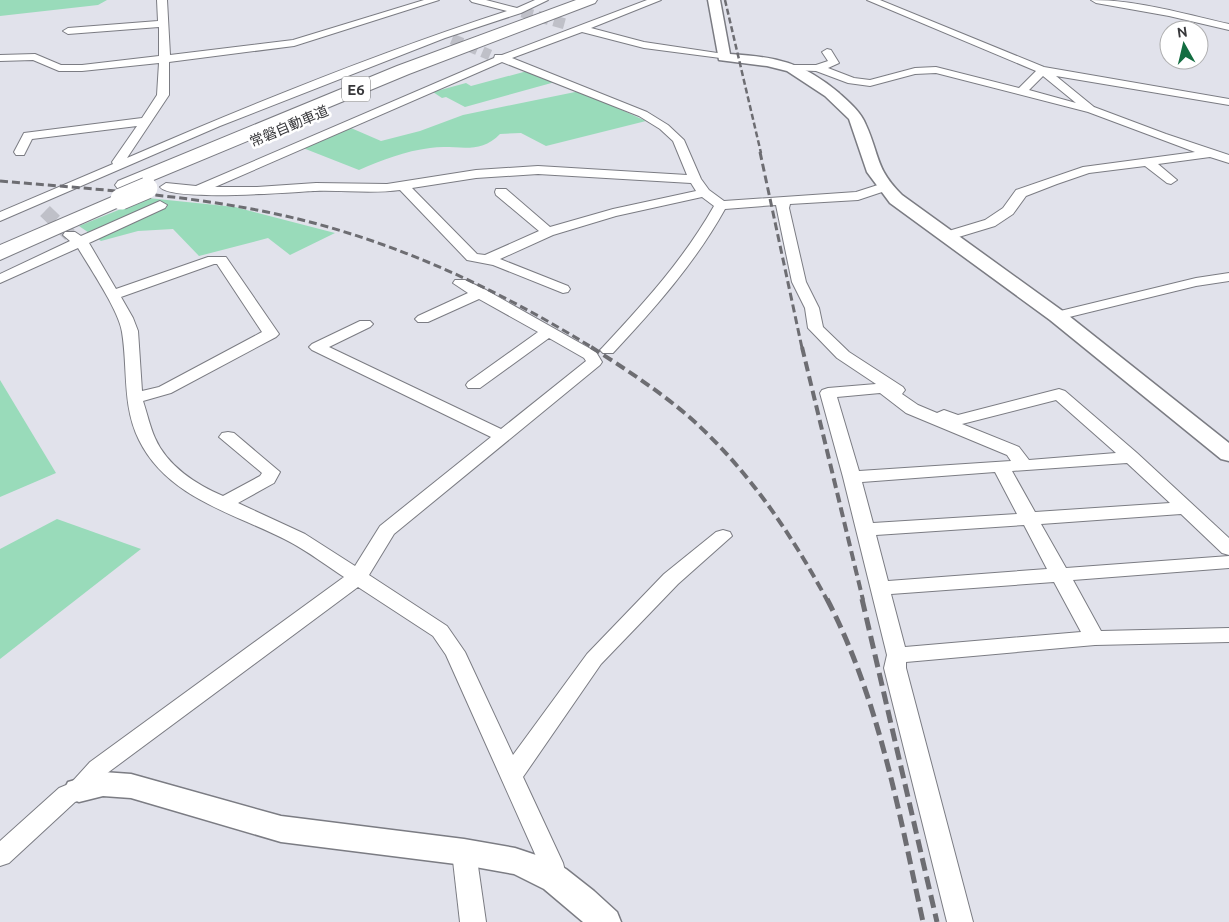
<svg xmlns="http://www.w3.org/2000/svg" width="1229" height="922" font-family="Ubuntu,'Noto Sans JP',sans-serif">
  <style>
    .green { fill: #99dbba }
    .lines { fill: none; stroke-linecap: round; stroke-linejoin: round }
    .minor-tunnel-far1 { stroke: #bfc0c8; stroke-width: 11; stroke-dasharray: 11 5.5; stroke-linecap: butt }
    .minor-tunnel { stroke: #bfc0c8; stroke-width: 14; stroke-dasharray: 14 7; stroke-linecap: butt }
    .minor-casing { stroke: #7b7c83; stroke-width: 2 }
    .tertiary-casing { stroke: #7b7c83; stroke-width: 3 }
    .motorway-casing { stroke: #7b7c83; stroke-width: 2 }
    .minor { fill: #fff; fill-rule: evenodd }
    .tertiary { fill: #fff; fill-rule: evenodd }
    .motorway { fill: #fff; fill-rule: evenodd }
    .rail-far3 { stroke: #6d6d72; stroke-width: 2.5; stroke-dasharray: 6 3; stroke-linecap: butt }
    .rail-far2 { stroke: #6d6d72; stroke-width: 3; stroke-dasharray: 8 4; stroke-linecap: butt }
    .rail-far1 { stroke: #6d6d72; stroke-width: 4; stroke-dasharray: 10 5; stroke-linecap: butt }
    .rail { stroke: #6d6d72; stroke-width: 5; stroke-dasharray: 13 6; stroke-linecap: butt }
    .motorway-bridge-casing { stroke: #7b7c83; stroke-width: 23; stroke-linecap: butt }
    .motorway-bridge { stroke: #fff; stroke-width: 21 }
    .labels { text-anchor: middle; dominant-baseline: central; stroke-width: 5; stroke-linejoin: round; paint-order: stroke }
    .far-street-label { font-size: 14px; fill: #37373a; stroke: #fff }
    .shield { fill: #fff; stroke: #737375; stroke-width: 1 }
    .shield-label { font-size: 15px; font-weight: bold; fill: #37373a }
  </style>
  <rect width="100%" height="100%" fill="#e1e2eb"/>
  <!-- green -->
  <g class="green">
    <path d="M0,0H107L98,5L0,16Z"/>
    <path d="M531,70L555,82L465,107L446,97L442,98L433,92L466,83L471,86Z"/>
    <path d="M580,91L646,121L546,146L521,133L500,134C479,156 457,144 430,148C405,151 382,160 359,170L303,148L351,128L381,141L420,131L463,115Z"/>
    <path d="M148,198L235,207L335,233L290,255L268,238L199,256L173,229L138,231L101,241L79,226Z"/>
    <path d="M0,380L56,473L0,497Z"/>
    <path d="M57,519L141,549L0,659V549Z"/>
  </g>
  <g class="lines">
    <!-- minor-tunnel-far1 -->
    <g class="minor-tunnel-far1">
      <path d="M522,12L569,25"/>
      <path d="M452,39L490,55"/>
    </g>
    <!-- minor-tunnel -->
    <path class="minor-tunnel" d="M45,211L70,235"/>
    <!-- minor casing -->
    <g class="minor-casing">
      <g id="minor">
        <path d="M157,0H167L170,55L293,40L424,0H439L294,46L169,62V95L127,158C252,104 378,53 507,11L472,2L470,0H486L517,8L535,0H548L521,13L445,38L220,126L0,221V212L113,164L112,162L137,126L32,139L24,155H16L14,152L24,133L142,118L157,95L159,63L82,71H59L33,60L0,61V55L35,54L61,65H82L159,56V27L68,34L63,31L68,28L158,21Z"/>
        <path d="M647,0H661L591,28L644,42L724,54L729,57L728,59L644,48L582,32L512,58L647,112L668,125L684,140L701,179L709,190L724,201L856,192L884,183L888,184L890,187L888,190L858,200L790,204L789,208L806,282L819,308L823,327L849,352L903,387L905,390L902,394L918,405L937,413L944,410L958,415L1059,389L1065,391L1137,453L1229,538V555L1222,553L1181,514L1041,524L1066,568L1229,556V568L1073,580L1101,631L1229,628V642L1095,645L906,662V668L973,922H947L884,668L887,655L843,477L820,393L822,390L828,388L876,384L837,358L808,328L805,308L792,282L776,205L725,209C695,263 655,308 613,353H603L600,350L603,347C644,303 684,259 714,206L702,197L616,216L553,235L500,259L568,286L570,289L568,292L563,293L493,265L467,260L400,190C372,194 343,190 315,191C291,192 172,202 160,187L166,183L196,186L494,58L495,55H502ZM502,62L639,116L660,129L673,141L687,175L538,166L476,170L387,184L316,183L257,187H215ZM538,174L691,183L696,191L613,209L550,227L506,189H496L495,192L496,195L539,231L485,255L477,254L412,188L476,178ZM880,393L906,413L1007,455L1011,461L859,471L837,397ZM1056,400L1116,453L1029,460L1019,447L962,424ZM1127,463L1170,503L1035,512L1012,471ZM995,472L1017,514L873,523L862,482ZM1024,525L1047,569L888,581L876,535ZM1054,582L1081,632L905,647L891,594Z"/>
        <path d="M867,0H880L1044,67L1229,99V105L1056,76L1094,107L1166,134L1229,155V163L1210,157L1158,164L1177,180L1171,184L1167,183L1145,166L1089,173L1057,184L1026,196L1013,214L995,226L952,239H942L940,236L942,233L985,220L1003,208L1016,190L1083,167L1195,152L1088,112L936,73L915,74L870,86L848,83L816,71L789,70L788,68L789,66L793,65H816L828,61L822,52L827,49L831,50L839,63L828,68L854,78L870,80L915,68L936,67L1019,88L1036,71ZM1043,76L1076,103L1029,90Z"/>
        <path d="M1091,0C1138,0 1184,14 1229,24V30L1169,16L1096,3Z"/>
        <path d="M160,201L167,205L165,208L89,243L116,289L208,257H226L279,334L276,337L171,393L143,401C147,413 150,427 155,438C167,466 197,485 223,496L260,476L262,473L219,437L222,433L228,432L234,433L280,472L274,483L238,503L305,534L355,566L380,526L491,437L312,350L309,347L312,344L360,321H370L373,324L370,327L329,347L501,429L586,361L584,358L549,338L480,388H468L466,385L468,382L538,332L479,299L428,322H418L415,319L418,316L468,293L453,283L455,280H465L486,290L596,352L602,362L600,365L394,534L369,575L447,626L465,652L513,755L587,654L664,574L716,532L723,530L730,532L732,536L678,584L601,664L523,777L563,863L567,879L564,887L555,890L546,887L539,863L446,655L433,636L358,587L106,774L87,797L75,802L9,863L0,866V841L59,788L71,783L90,762L344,577C327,566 309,552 290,542C237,514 168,499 139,440C122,406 128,368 122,332C119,311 90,268 78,248L0,283V274L70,241L63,235L65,232H75L81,236ZM214,264H217L262,332L159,387L142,391L138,331L133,318L121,297Z"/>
        <path d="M1229,273V281L1196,286L1057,320L1052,319L1050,316L1052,313L1196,278Z"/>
        <path d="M464,842L473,845L476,852L486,922H460L452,852L455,845Z"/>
      </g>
    </g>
    <!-- tertiary casing -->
    <g class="tertiary-casing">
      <g id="tertiary">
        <path d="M708,0H720L730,54C776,57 802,62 839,93C849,102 861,112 866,125C880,156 875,168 902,195L1064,312L1229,443V461L1221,459L1050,320L890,203L867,172L849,119L825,96L787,71L767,66L719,60Z"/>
        <path d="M103,772L131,774L281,816L464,839L515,848L548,859L566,869L594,891L617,912L621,922H583L544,889L514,874L464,865L281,842L131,798L103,796L79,802L68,798L64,790L68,782Z"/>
      </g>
    </g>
    <!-- motorway casing -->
    <g class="motorway-casing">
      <g id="motorway">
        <path d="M576,0H597L595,3L409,74L132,189L125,191L118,189L115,185L118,181L397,66Z"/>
        <path d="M121,193L128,195L131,199L128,203L0,260V245Z"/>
      </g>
    </g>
    <!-- minor -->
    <use href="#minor" class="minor"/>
    <!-- tertiary -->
    <use href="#tertiary" class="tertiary"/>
    <!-- motorway -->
    <use href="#motorway" class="motorway"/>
    <!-- rail-far3 -->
    <path class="rail-far3" d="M725,0L761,153"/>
    <!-- rail-far2 -->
    <g class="rail-far2">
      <path d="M760,152L802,348"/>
      <path d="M0,181C89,189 179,194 267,212C384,236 491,285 593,348"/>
    </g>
    <!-- rail-far1 -->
    <g class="rail-far1">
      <path d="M591,347C627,370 664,394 696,423C750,473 792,535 827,600"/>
      <path d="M802,347L863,600"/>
    </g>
    <!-- rail -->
    <g class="rail">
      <path d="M827,599C879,699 899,812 923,922"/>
      <path d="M862,599L937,922"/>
    </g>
    <!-- motorway-bridge casing -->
    <g class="motorway-bridge-casing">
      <path id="motorway-bridge" d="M121,199L147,188"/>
    </g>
    <!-- motorway-bridge -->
    <use href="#motorway-bridge" class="motorway-bridge"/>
  </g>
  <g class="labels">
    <!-- far-street labels -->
    <g class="far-street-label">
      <text transform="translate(289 126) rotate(-23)">常磐自動車道</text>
    </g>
    <!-- shield labels -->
    <rect class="shield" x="342" y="76.5" width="28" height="25" rx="4"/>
    <g class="shield-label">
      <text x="356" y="89">E6</text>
    </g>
  </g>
  <!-- north arrow -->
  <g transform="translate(1184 45) rotate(352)"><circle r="24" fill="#ffffff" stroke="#afafb0"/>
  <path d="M0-4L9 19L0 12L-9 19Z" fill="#136d41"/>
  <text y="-8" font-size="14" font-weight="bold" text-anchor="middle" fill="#37373a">N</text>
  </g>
</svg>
